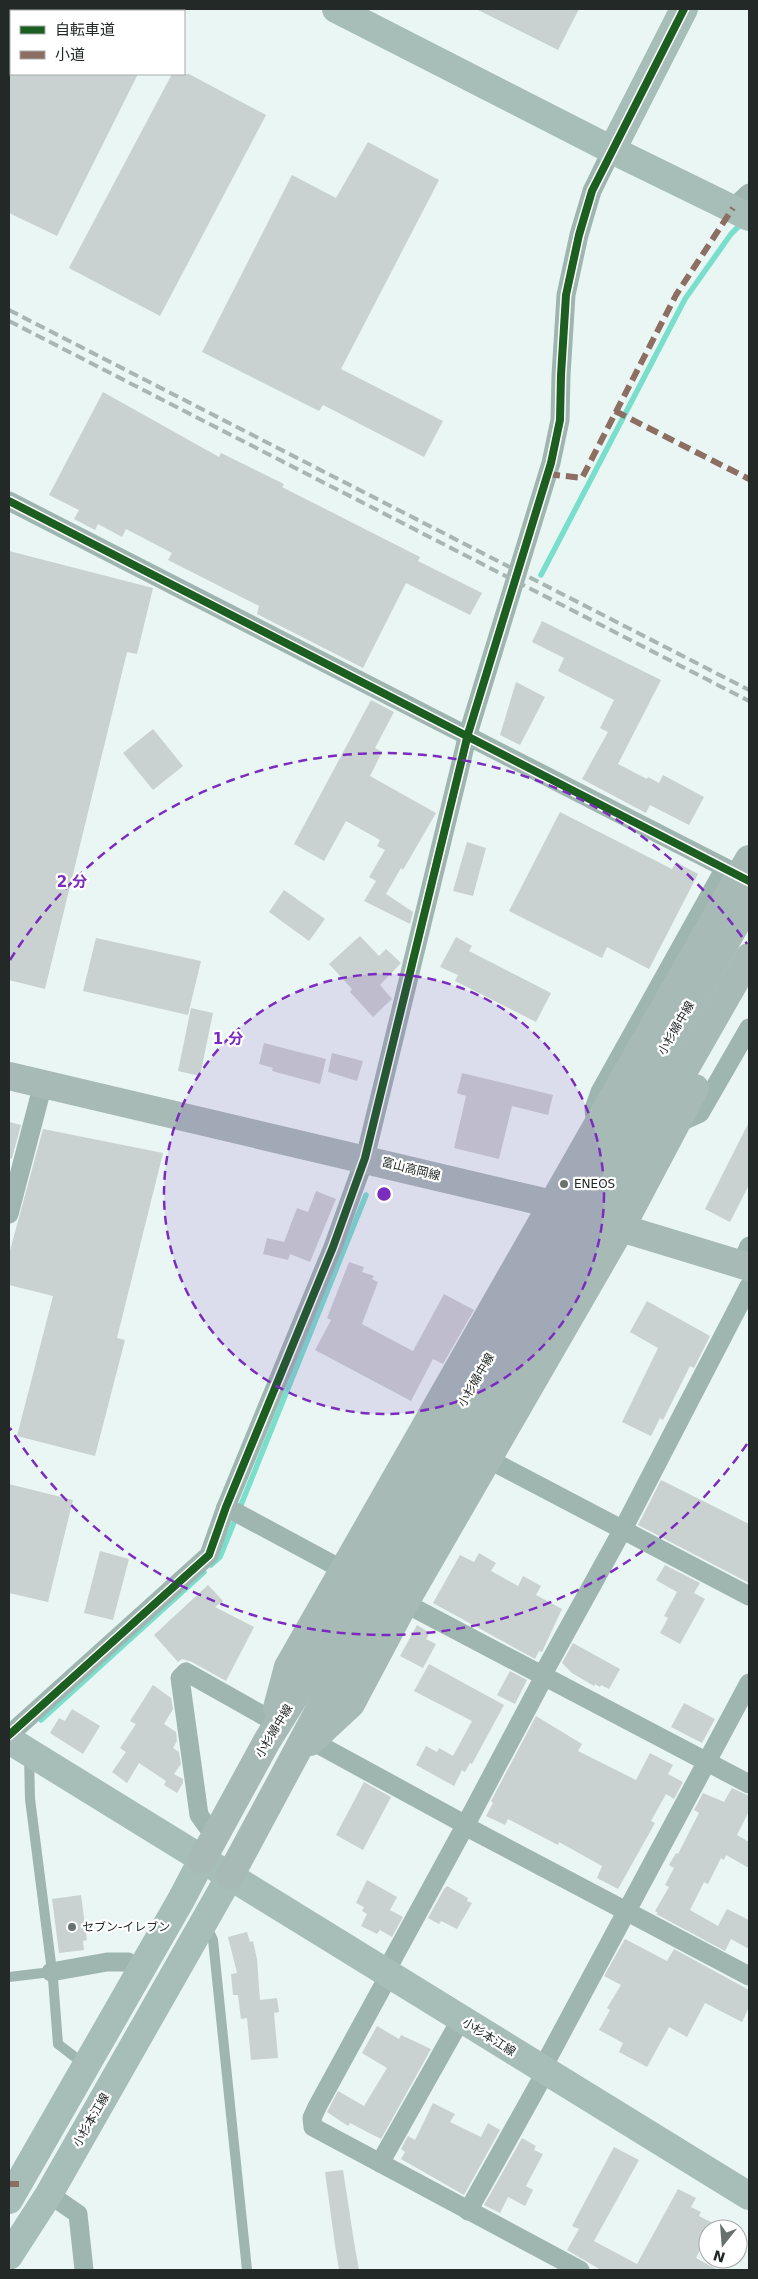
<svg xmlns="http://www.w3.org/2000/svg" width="758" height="2279" font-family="'DejaVu Sans','Noto Sans JP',sans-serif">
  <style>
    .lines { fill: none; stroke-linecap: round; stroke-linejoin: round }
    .stream { stroke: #79decc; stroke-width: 5.5 }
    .building { fill: #c9d2d0 }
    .lane { stroke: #9eb5b0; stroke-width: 10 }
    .street { stroke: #9eb5b0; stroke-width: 19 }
    .secondary { stroke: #a6bdb8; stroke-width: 28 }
    .primary { stroke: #a7bab6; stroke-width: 28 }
    .rail { stroke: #a7b6b2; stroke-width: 4; stroke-dasharray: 10 5; stroke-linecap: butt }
    .quiet { stroke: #8d6e63; stroke-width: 6; stroke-dasharray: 12 6; stroke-linecap: butt }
    .cycleway-casing { stroke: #fff; stroke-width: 11 }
    .cycleway { stroke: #1b5e20; stroke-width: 8 }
    .ring { fill: none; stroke: #7b2cbf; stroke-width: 2.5; stroke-dasharray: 9 6 }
    .poi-dot { fill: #68716e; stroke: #fff; stroke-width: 2 }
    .labels { text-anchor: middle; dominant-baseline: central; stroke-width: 4.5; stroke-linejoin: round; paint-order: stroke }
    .street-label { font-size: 12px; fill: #222927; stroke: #fff }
    .poi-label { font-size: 12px; fill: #222927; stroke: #fff; text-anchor: start }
    .centre { fill: #7b2cbf; stroke: #fff; stroke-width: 2.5 }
    .ring-label { font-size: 15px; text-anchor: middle; font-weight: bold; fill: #7b2cbf; stroke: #fff; stroke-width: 4.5; stroke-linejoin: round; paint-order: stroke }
  </style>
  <rect width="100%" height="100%" fill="#eaf6f3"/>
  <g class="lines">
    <!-- stream -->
    <g class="stream">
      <path d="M541,575L685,299L731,234L742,223"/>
      <path d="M211,1565L220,1557L366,1195"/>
      <path d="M41,1720L204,1572"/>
    </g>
  </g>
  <!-- building -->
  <g class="building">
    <path d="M476,9H579L558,50Z"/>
    <path d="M9,74H138L57,236L9,213Z"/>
    <path d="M172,74H189L266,115L160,316L69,268Z"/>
    <path d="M368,142L439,180L341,369L443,421L424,457L323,405L319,411L202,352L292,175L336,198Z"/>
    <path d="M103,392L219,457L221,453L284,484L282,487L420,557L418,561L482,593L470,615L406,583L363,668L257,614L259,606L168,560L172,553L126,529L122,537L98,524L95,530L74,519L79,510L49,495Z"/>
    <path d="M9,551L153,588L137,654L127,652L45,989L9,980Z"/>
    <path d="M542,621L661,680L618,764L647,779L648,777L659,783L663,775L704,797L689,825L650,805L646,813L582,779L608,732L600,728L614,700L558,671L564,658L532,642Z"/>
    <path d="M516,682L545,697L520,745L500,735Z"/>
    <path d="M371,700L394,712L375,748L382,752L370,776L436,813L403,870L401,868L386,894L413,912L410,924L364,901L376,881L369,877L385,850L377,846L380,840L346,821L324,861L294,844Z"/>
    <path d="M153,729L183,766L153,790L123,753Z"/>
    <path d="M560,812L672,869L676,862L698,874L649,969L607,947L602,958L509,911Z"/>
    <path d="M467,842L486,848L473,896L453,891Z"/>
    <path d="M284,890L325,919L309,941L269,912Z"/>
    <path d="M360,936L379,956L386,949L401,963L380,985L392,999L373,1017L350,992L352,989L329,964Z"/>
    <path d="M456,937L472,946L469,951L551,993L536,1022L455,981L458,975L440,967Z"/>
    <path d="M96,938L201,961L188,1015L83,991Z"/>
    <path d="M191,1008L213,1013L200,1076L178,1071Z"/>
    <path d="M264,1043L326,1059L320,1084L272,1071L273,1068L259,1064Z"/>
    <path d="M332,1053L363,1061L357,1081L328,1072Z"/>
    <path d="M462,1073L553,1095L548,1115L512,1106L499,1159L454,1148L466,1096L457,1093Z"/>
    <path d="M9,1122L21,1125L12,1158L9,1159Z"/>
    <path d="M749,1122V1185L730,1222L705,1209Z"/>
    <path d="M43,1129L163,1153L117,1338L125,1340L95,1456L17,1436L53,1296L9,1285V1254Z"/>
    <path d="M316,1191L336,1199L310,1262L290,1254L288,1260L263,1254L267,1238L284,1242L297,1208L308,1212Z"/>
    <path d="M349,1262L364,1267L362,1272L374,1276L372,1279L378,1282L362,1324L413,1351L444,1294L474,1310L443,1364L433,1359L411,1401L315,1350L331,1320L327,1318Z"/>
    <path d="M647,1301L710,1336L694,1368L690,1366L663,1420L660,1418L651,1436L622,1422L658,1348L630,1332Z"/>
    <path d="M661,1480L749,1524V1583L638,1525Z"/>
    <path d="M9,1484L73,1500L48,1602L9,1593Z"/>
    <path d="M100,1551L129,1559L113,1620L84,1613Z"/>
    <path d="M479,1553L496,1563L491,1571L518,1586L523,1576L541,1586L536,1595L562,1609L542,1652L539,1651L535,1659L433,1603L460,1555L474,1562Z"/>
    <path d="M665,1565L700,1583L694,1593L705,1599L680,1644L660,1633L668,1618L664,1616L677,1592L656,1580Z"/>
    <path d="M208,1585L223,1601L215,1607L254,1627L226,1681L192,1662L182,1659L178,1662L154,1635Z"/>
    <path d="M417,1625L430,1633L426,1639L436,1644L423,1668L400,1656Z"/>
    <path d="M573,1643L620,1669L609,1689L601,1685L600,1687L595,1684L594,1686L572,1673L562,1663Z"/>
    <path d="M429,1664L504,1705L472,1764L470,1763L465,1772L462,1770L454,1786L416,1765L426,1746L437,1752L439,1748L453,1756L472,1721L414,1691Z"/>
    <path d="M510,1671L527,1680L515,1704L497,1695Z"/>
    <path d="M153,1685L171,1698L173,1709L164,1724L176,1732L177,1741L173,1748L179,1752L181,1764L174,1774L183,1779V1783L177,1793L164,1785L166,1781L139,1763L127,1783L112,1772L126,1752L120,1748L136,1724L130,1721Z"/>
    <path d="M684,1703L715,1719L702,1743L671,1727Z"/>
    <path d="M72,1709L100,1726L83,1754L50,1733L59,1718L65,1721Z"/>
    <path d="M536,1716L582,1744L578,1751L636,1780L650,1753L673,1765L668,1774L683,1782L674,1799L666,1794L651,1821L655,1823L618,1889L597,1878L602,1866L559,1842L558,1845L508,1819L505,1825L486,1816L493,1803L491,1801Z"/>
    <path d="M364,1782L391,1797L363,1850L336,1835Z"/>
    <path d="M732,1788L749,1796V1811L737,1835L749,1842V1868L726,1855L724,1860L721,1858L708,1884L704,1882L690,1910L718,1926L727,1909L749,1920V1949L731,1939L725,1951L656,1914L658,1913L655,1911L669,1887L665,1885L674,1868L669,1865L676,1853L678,1854L699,1813L694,1810L703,1793L724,1802Z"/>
    <path d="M367,1880L397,1897L390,1910L403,1917L392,1937L380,1930L377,1934L361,1926L367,1914L362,1911L364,1907L356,1903Z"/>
    <path d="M447,1886L468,1898L467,1901L472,1903L457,1929L441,1921L439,1924L428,1918L444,1889Z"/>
    <path d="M81,1895L87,1940L83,1941L84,1950L59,1953L52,1899Z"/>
    <path d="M247,1932L250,1942L253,1941L257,1959L260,2000L277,1998L279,2012L274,2013L278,2058L251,2060L247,2018L241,2019L238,1995H233L231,1974L237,1973L228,1937Z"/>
    <path d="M625,1939L667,1961L674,1949L749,1990V2007L742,2022L705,2003L687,2037L669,2027L647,2067L619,2052L623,2043L599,2030L610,2010L607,2008L621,1985L604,1976Z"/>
    <path d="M377,2026L399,2039L401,2035L431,2049L381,2139L350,2123L348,2126L327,2112L338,2091L364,2106L387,2068L362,2053Z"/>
    <path d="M433,2103L455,2114L450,2122L481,2137L488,2123L500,2130L464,2195L401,2159L405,2152L401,2149L408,2136L415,2140Z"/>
    <path d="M522,2138L536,2146L534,2150L543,2154L526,2186L533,2190L525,2206L508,2197L500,2213L484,2205Z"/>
    <path d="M614,2147L639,2160L594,2241L637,2264L678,2189L696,2198L691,2207L701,2212L699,2216L713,2223L708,2229V2234L696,2258L718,2270H601L567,2250L579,2229L572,2226Z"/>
    <path d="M343,2170L354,2242L359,2270H339L335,2245L325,2172Z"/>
  </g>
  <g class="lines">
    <!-- lane -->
    <g class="lane">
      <path d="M29,1756L30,1799L53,1979L58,2044L84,2064"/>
      <path d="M206,1925L213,1940L247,2270"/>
      <path d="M9,1977L51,1972"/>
    </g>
    <!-- street -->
    <g class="street">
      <path d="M733,208L749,193"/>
      <path d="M9,501L749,880"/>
      <path d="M595,1118L594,1109L600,1092L725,868"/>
      <path d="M676,1124L700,1113L749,1028"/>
      <path d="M9,1214L43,1084"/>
      <path d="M741,1264L749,1246"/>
      <path d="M488,1459L749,1596"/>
      <path d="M226,1507L345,1571"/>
      <path d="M403,1606L416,1609L749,1784"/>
      <path d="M543,1674L623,1529L749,1286"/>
      <path d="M545,1675L465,1826L749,1976"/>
      <path d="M9,1735L209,1555L226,1507L333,1247L365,1158L468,734L551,463L560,420L561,375L566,295L579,235L592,191L612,150"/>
      <path d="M312,1741L466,1825"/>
      <path d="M215,1837L199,1815L180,1678L186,1672L273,1721"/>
      <path d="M51,1972L107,1962H128L141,1970"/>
      <path d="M385,1973L465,1826"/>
      <path d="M389,1975L317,2107L312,2118L313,2127L580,2270"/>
      <path d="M542,2069L749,1683"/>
      <path d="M380,2163L461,2019"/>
      <path d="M49,2194L78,2214L84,2270"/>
      <path d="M468,2211L546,2071"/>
    </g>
    <!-- secondary -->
    <g class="secondary">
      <path d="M336,9L612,150L749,217"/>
      <path d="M612,150L684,9"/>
      <path d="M9,1740L749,2196"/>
      <path d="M9,2200L181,1900L202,1860"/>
      <path d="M9,2256L49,2194L230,1876"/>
    </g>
    <!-- primary -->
    <g class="primary">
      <path d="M9,1076L552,1204L621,1228L749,1267"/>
      <path d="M277,1708L288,1667L749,859"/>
      <path d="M310,1742L351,1704L403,1606L621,1228L695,1088"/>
      <path d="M202,1860L267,1741L305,1680L749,901"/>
      <path d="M230,1876L331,1688L749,957"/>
    </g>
    <!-- rail -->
    <g class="rail">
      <path d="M9,310L749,690"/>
      <path d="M9,321L749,701"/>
    </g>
    <!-- quiet -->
    <g class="quiet">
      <path d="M615,411L749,479"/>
      <path d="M548,474L582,478L676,295L733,208"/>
      <path d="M9,2184H19"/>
    </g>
    <!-- cycleway casing -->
    <g class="cycleway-casing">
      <g id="cycleway">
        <path d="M9,501L749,881"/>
        <path d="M9,1735L209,1555L226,1507L333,1247L365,1158L468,734L551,463L560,420L561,375L566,295L579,235L592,191L684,9"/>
      </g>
    </g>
    <!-- cycleway -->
    <use href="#cycleway" class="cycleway"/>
  </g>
  <!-- distance rings -->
  <circle cx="384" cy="1194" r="220" fill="#7b2cbf" fill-opacity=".12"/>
  <g class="ring">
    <circle cx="384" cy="1194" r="220"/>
    <path d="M747 1444A441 441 0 0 1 10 1428M10 960A441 441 0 0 1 747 944"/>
  </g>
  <!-- markers -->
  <g class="poi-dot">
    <circle cx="564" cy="1184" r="5"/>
    <circle cx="72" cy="1927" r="5"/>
  </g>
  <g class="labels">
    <!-- street labels -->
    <g class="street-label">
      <text transform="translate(676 1028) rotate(-60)">小杉婦中線</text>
      <text transform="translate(411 1169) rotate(14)">富山高岡線</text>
      <text transform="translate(476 1380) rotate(-60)">小杉婦中線</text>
      <text transform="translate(274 1731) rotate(-59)">小杉婦中線</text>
      <text transform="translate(489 2037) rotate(32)">小杉本江線</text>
      <text transform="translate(91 2120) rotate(-60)">小杉本江線</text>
    </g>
    <!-- poi labels -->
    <g class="poi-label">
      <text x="574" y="1184">ENEOS</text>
      <text x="82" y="1927">セブン-イレブン</text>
    </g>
  </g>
  <circle cx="384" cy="1194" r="8" class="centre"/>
  <g class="ring-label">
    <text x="72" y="887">2 分</text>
    <text x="228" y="1044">1 分</text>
  </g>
  <!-- border -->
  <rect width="758" height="2279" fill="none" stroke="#222927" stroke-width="20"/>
  <!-- legend -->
  <rect x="10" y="10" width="175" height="65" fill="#ffffff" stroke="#a7a9a9"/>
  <rect x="20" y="26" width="25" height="8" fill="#1b5e20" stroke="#a7a9a9"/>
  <text x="55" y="35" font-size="15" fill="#222927">自転車道</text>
  <rect x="20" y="51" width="25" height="8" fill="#8d6e63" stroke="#a7a9a9"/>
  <text x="55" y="60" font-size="15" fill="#222927">小道</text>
  <!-- north arrow -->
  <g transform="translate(723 2244) rotate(197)"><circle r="24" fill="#ffffff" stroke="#a7a9a9"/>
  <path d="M0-4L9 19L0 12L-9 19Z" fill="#68716e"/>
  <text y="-8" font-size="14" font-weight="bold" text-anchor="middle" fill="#222927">N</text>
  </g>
</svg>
